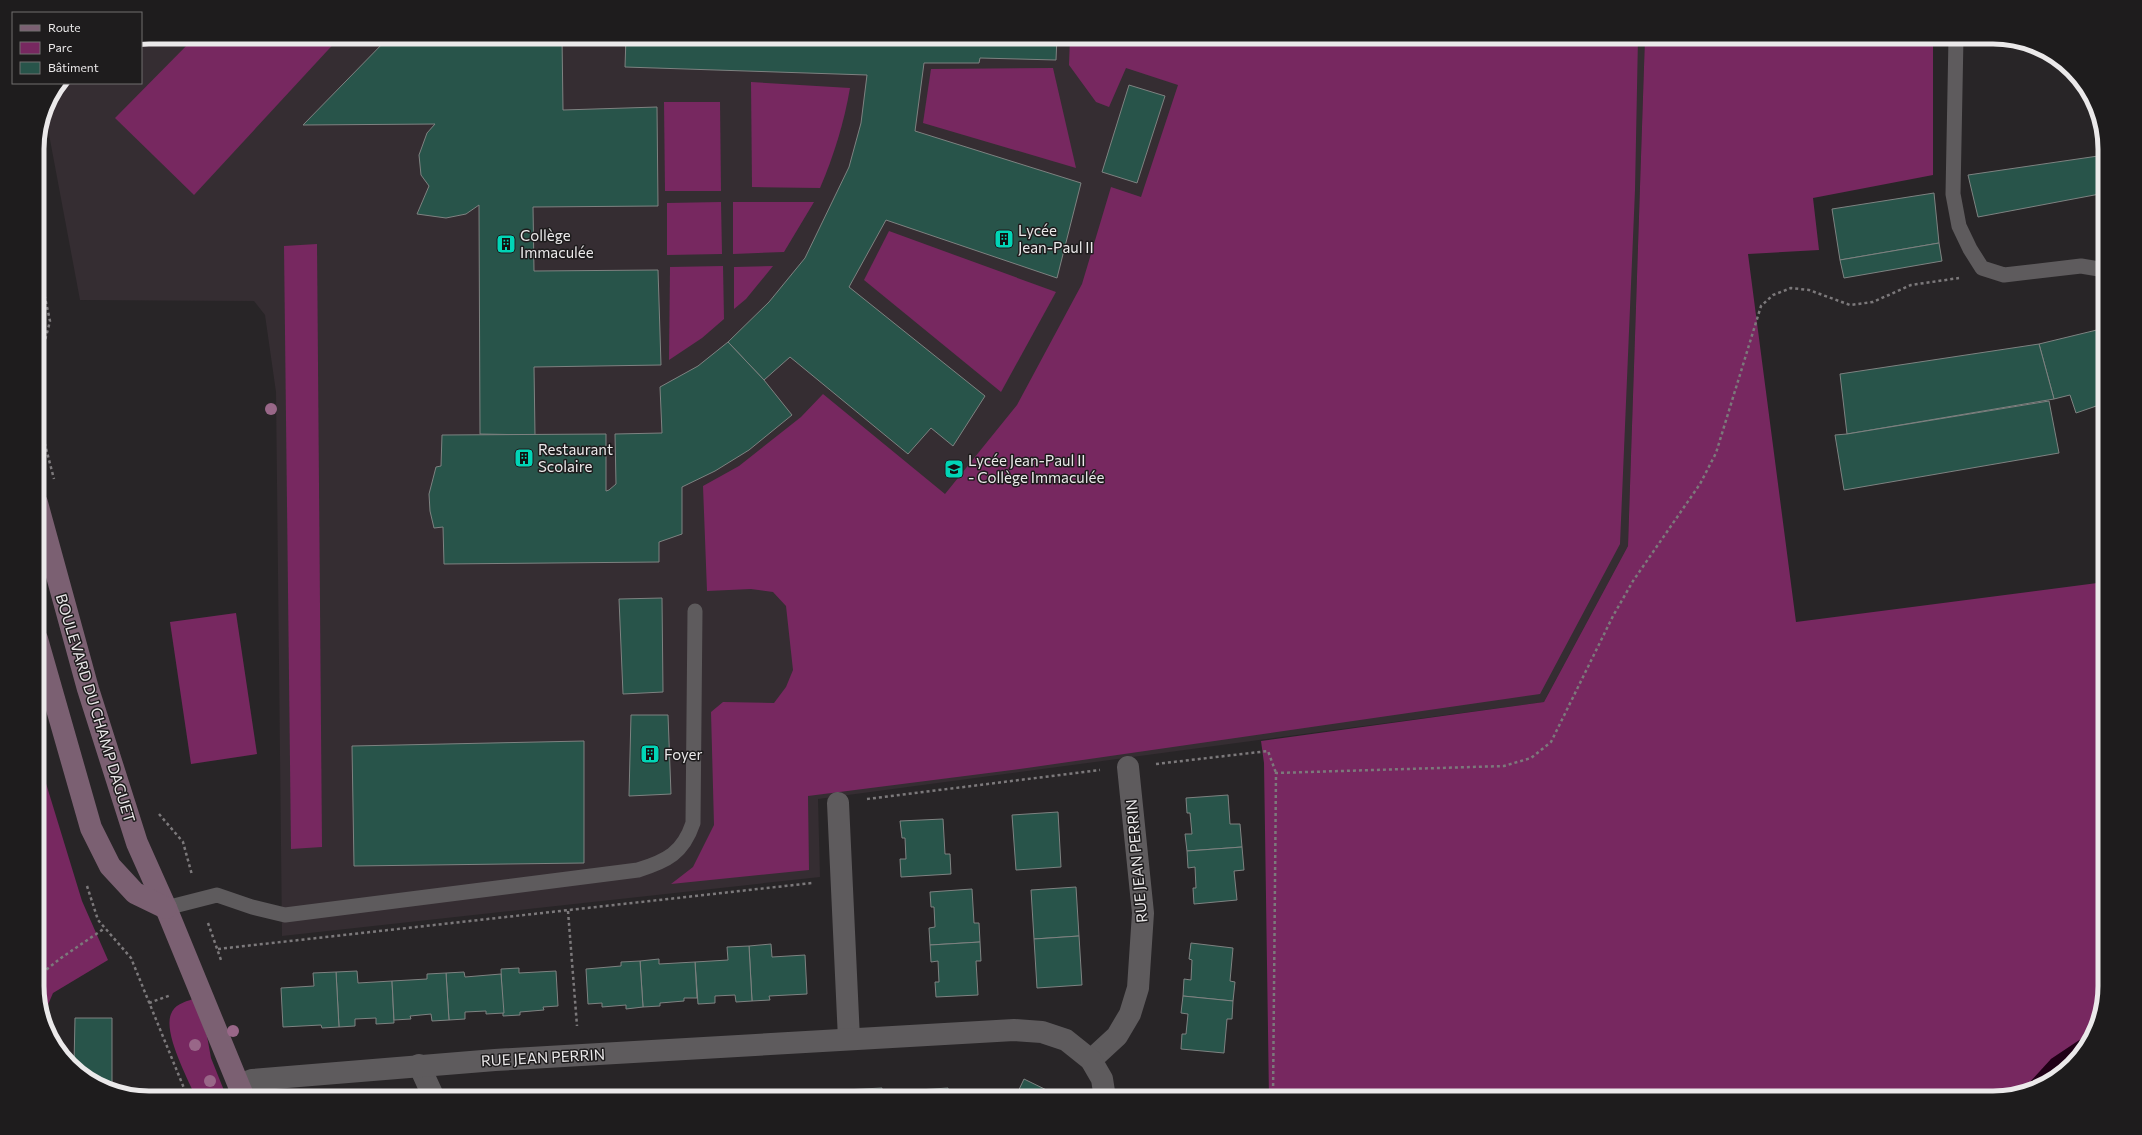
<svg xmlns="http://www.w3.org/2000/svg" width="2142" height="1135" font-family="Commissioner,sans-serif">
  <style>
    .built { fill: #352d32 }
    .green { fill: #772860 }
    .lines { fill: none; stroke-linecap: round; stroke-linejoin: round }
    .stream { stroke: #1f0016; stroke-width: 10 }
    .building { fill: #28544a; stroke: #7e8281 }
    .path { stroke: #7c797b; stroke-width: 2.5; stroke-dasharray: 3 3; stroke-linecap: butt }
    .lane { stroke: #5e5b5d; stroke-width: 15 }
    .street { stroke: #5e5b5d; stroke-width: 22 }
    .secondary { stroke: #7b6072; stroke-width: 22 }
    .tree { fill: #996788 }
    .labels { text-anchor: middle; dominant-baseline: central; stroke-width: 3; stroke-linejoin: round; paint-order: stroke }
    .poi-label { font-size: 15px; fill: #ebe9ea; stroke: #1e1c1d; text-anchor: start }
    .street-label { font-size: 15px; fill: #ebe9ea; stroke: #1e1c1d }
    .rim { fill: none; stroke: #ebe9ea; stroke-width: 5 }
  </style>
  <rect width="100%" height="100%" fill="#282527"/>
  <!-- built -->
  <path class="built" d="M149,37H1645L1628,546L1544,702L818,799L820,877L282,936L276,392L265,315L254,301L80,300L45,113L48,100L60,83H141V39Z"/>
  <!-- green -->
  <g class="green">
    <path d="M195,37H340L194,195L115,118Z"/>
    <path d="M1070,37H1638L1635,190L1620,544L1540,694L1027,768L808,796L809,870L671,884L693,867L714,825L711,712L723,702L774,703L786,687L793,670L786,606L773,592L751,589L707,591L703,486L739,466L801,417L823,394L945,494L1017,405L1082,284L1111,187L1141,197L1178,85L1126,68L1109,107L1096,102L1069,65Z"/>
    <path d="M1645,37H1933V175L1813,198L1819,250L1748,254L1796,622L2105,582V986L2093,1036L2055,1079L1994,1098H1269L1264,763L1261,741L1544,702L1628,546Z"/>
    <path d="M1053,68L1076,168L923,123L931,69Z"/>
    <path d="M751,82L850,88C844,123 834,155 820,188L752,187Z"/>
    <path d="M664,102H720L721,191H665Z"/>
    <path d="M721,202L722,254L667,255V203Z"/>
    <path d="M733,202H814L784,252L733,254Z"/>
    <path d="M889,231L1056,292L1001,392L864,280Z"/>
    <path d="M317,244L322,847L291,849L284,246Z"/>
    <path d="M723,266L724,319L702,338L669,360L670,267Z"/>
    <path d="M773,266L746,299L734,309V267Z"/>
    <path d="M236,613L257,754L191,764L170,622Z"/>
    <path d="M37,754L82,901L108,960L53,993L44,1014L37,993Z"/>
    <path d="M193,999L207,1036L211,1058L227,1098H196C188,1079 163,1033 171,1014C174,1005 184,1002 193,999Z"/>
  </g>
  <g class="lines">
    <!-- stream -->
    <path class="stream" d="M2033,1086L2054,1063L2093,1037"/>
  </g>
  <!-- building -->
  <g class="building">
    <path d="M389,37H562L563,110L657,107L658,206L533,207L534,271L658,270L661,365L534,367L535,435L480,434L479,205L466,214L446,218L417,214L429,186L421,175L419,155L427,133L435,124L303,125Z"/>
    <path d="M626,37H1057L1056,60L980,58L979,63H924L915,131L1081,183L1057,278L886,220L849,287L985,396L953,446L931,428L908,454L790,357L764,380L728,342L769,302L805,258L849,167L861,123L867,75L625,67Z"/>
    <path d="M1129,85L1165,96L1137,183L1102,172Z"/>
    <path d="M2105,155V193L1978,217L1968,175Z"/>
    <path d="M1934,193L1939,243L1840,260L1832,209Z"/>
    <path d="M1939,243L1942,261L1844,278L1840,260Z"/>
    <path d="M2105,328V403L2076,413L2070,395L2054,399L2039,344Z"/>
    <path d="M728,342L764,380L792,415L749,450L715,471L682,487V534L659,542V562L444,564L443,527L434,528L430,511L429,494L436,467L441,466L442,435L606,434V491L609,490L616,484L615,434L662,433L660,387L698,366Z"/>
    <path d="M2039,344L2054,399L1847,434L1840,374Z"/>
    <path d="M2049,401L2059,453L1844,490L1835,435L1847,434Z"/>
    <path d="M662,598L663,692L623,694L619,599Z"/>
    <path d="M631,715H668L671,794L629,796Z"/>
    <path d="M584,741V863L354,866L352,746Z"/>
    <path d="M1228,795L1230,824H1240L1242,847L1187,851L1185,834H1192L1190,813H1187L1186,798Z"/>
    <path d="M1058,812L1061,867L1016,870L1012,815Z"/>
    <path d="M943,819L945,854H950L951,874L901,877L900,859H906L905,838H902L900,821Z"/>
    <path d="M1242,847L1244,870L1234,871L1237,900L1194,904L1193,888H1196L1195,867L1188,868L1187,851Z"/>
    <path d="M1076,887L1079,936L1034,939L1031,890Z"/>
    <path d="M972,889L974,923H979L980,942L930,945L929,928L935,927L934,907H931L930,892Z"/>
    <path d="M1079,936L1082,985L1037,988L1034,939Z"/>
    <path d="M980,942L981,961H976L978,995L936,997L935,982H939L938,961L931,962L930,945Z"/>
    <path d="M1191,943L1233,948L1230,981L1235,982L1233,1001L1183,996L1184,979L1191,980L1192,960L1189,959Z"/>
    <path d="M771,944L772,957L805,955L807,994L769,996L770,1000L752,1001L749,946Z"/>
    <path d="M749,946L752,1001L736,1002L735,995L715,996V1003L698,1004L695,962L728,960L727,947Z"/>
    <path d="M659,959V964L695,962L697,998H684V1001L660,1003V1006L643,1007L640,961Z"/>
    <path d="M640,961L643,1007L626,1009V1005L602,1007V1003L588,1004L586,969L621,966V962Z"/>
    <path d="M519,968V973L556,971L558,1006L543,1007L544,1010L520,1012V1015L503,1016L501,969Z"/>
    <path d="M357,971L358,983L392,981L394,1023L376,1024V1018L355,1019V1026L339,1027L336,972Z"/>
    <path d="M336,972L339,1027L322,1028L321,1025L283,1027L281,988L314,986L313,973Z"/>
    <path d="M464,972L465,977L501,974L504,1013L486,1014V1011L465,1012V1019L449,1020L446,973Z"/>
    <path d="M446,973L449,1020L432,1021L431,1014L410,1016L411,1019L394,1020L392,981L427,979V974Z"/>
    <path d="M1183,996L1233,1001L1232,1019H1227L1224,1053L1181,1049L1182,1034H1186L1188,1014L1181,1013Z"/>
    <path d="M75,1018H112V1090L99,1086L74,1065Z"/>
    <path d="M1024,1079L1063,1098H1015Z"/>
    <path d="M882,1088V1098H863V1089Z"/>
    <path d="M948,1088L949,1098H892V1096L904,1095V1091Z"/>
    <path d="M863,1089V1098H810L829,1092L831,1098L845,1097V1090Z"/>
    <path d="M1187,1090L1213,1098H1185Z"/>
    <path d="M752,1095V1098H731L734,1096Z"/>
  </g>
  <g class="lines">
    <!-- path -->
    <g class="path">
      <path d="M37,260L50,321L37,372"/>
      <path d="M37,414L54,479"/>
      <path d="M1156,764L1268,751L1276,773"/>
      <path d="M867,799L1100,770"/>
      <path d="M159,814L183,842L192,875"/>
      <path d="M87,886L98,920L131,958L188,1098"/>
      <path d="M568,911L577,1026"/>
      <path d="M208,923L221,960"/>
      <path d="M218,949L812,883"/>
      <path d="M37,977L61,958L105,928"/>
      <path d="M149,1003L171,995"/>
      <path d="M1273,1098L1276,773L1504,766L1531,758L1551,742L1613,616L1633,581L1700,484L1716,453L1761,306L1773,295L1791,288L1809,290L1850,305L1873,302L1911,285L1959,278"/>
    </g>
    <!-- lane -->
    <g class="lane">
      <path d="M1956,37L1953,194L1959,226L1970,249L1982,268L2004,275L2081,266L2105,270"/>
      <path d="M166,908L217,895L252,907L285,915L638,870C667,861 683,853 693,823L695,611"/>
    </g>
    <!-- street -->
    <g class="street">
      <path d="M838,803L849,1039"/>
      <path d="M1091,1060L1117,1036L1130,1014L1138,988L1143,913L1128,767"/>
      <path d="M419,1065L434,1098"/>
      <path d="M239,1085L252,1080L495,1060L1014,1030L1042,1032L1066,1040L1091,1060L1102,1079L1105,1098"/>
    </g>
    <!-- secondary -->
    <g class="secondary">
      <path d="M37,503L88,689L137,843L166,908L244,1098"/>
      <path d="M37,639L91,828L110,866L135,893L166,908"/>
    </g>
  </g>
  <!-- trees -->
  <g class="tree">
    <circle cx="271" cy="409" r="6"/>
    <circle cx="233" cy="1031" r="6"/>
    <circle cx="195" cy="1045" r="6"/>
    <circle cx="210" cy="1081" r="6"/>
  </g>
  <!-- icons -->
  <defs>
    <g id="building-square" transform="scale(1)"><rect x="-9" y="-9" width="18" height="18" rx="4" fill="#01d5b6" stroke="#1e1c1d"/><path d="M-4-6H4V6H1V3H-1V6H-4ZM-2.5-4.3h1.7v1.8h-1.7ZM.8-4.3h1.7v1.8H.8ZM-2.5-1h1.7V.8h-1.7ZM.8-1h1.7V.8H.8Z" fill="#111"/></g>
    <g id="school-square" transform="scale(1)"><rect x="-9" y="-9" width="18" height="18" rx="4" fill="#01d5b6" stroke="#1e1c1d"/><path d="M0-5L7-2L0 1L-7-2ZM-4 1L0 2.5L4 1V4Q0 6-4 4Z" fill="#111"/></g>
  </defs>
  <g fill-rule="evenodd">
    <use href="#building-square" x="1004" y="239"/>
    <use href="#building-square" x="506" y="244"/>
    <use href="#building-square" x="524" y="458"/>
    <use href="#school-square" x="954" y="469"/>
    <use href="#building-square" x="650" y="754"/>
  </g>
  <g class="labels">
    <!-- poi labels -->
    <g class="poi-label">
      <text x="1018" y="230">Lycée<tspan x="1018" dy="17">Jean-Paul II</tspan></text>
      <text x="520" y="235">Collège<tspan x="520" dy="17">Immaculée</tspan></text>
      <text x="538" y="449">Restaurant<tspan x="538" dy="17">Scolaire</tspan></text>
      <text x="968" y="460">Lycée Jean-Paul II<tspan x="968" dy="17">- Collège Immaculée</tspan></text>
      <text x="664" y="754">Foyer</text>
    </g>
    <!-- street labels -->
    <g class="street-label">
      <text transform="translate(96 708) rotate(73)">BOULEVARD DU CHAMP DAGUET</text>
      <text transform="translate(1136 861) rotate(-95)">RUE JEAN PERRIN</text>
      <text transform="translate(543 1057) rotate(-3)">RUE JEAN PERRIN</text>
    </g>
  </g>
  <!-- crop -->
  <path d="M0 0H2142V1135H0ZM149 44H1993A105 105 0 0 1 2098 149V986A105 105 0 0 1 1993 1091H149A105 105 0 0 1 44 986V149A105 105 0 0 1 149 44Z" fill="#1e1c1d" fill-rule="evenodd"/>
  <path class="rim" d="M149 44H1993A105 105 0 0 1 2098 149V986A105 105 0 0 1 1993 1091H149A105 105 0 0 1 44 986V149A105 105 0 0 1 149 44Z"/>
  <!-- legend -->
  <rect x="12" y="12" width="130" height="72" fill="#1e1c1d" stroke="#706e6f"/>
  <rect x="20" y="25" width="20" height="6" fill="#7b6072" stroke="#706e6f"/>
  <text x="48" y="32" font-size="12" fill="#ebe9ea">Route</text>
  <rect x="20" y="42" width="20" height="12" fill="#772860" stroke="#706e6f"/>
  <text x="48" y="52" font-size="12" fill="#ebe9ea">Parc</text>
  <rect x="20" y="62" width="20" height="12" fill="#28544a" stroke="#706e6f"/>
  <text x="48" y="72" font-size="12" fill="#ebe9ea">Bâtiment</text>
</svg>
